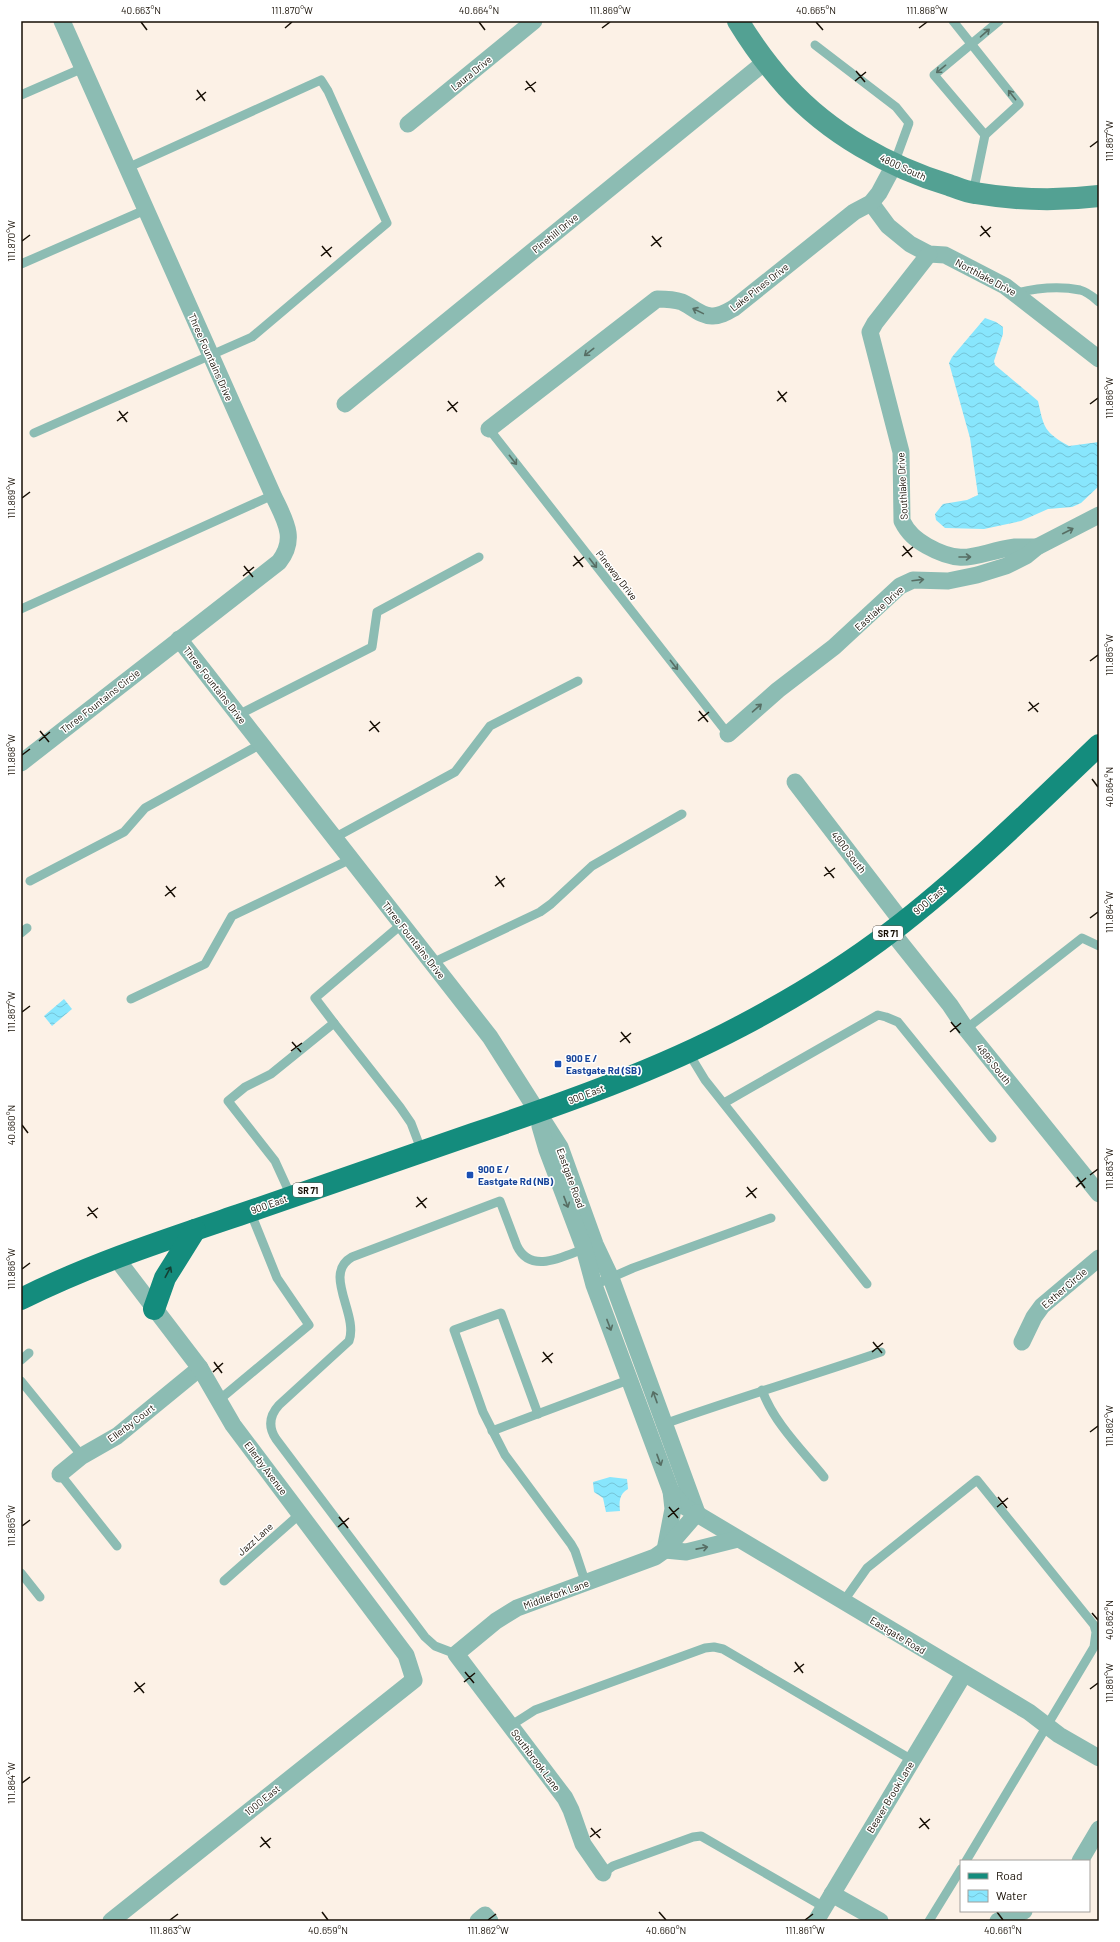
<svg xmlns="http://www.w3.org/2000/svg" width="1120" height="1942" font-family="Barlow,sans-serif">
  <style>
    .water { fill: url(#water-waves) }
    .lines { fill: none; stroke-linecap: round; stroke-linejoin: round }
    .lane { stroke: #8cbcb3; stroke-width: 9 }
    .street { stroke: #8cbcb3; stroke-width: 17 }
    .secondary { stroke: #53a193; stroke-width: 22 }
    .primary { stroke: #148c7d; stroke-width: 22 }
    .oneway { stroke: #576e64 }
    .oneway2 { stroke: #154034 }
    .ticks { fill: none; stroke: #160e04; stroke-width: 1.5 }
    .transit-dot { fill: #1a4fb4; stroke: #fff; stroke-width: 1.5 }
    .labels { text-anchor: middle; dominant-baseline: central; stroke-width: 3; stroke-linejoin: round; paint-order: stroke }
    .shield { fill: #fff; stroke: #5c564f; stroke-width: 1 }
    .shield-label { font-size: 9px; font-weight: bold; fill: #160e04 }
    .street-label { font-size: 10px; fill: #160e04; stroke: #fff }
    .transit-label { font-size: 10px; font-weight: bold; fill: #164399; stroke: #fff; text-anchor: start }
    .neatline { fill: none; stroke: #160e04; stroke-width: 1.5 }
    .ticks-label { font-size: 10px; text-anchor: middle; fill: #160e04 }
  </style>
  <defs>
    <pattern id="water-waves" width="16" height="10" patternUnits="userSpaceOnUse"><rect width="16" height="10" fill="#88e6fd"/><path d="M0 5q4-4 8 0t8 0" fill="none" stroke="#75c4d7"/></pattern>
  </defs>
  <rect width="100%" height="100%" fill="#fcf1e6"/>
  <!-- water -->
  <g class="water">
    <path d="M985,318L996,322L1003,327V334L994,361L995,365L1038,401C1044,428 1044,432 1069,446L1099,442V486L1081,503L1072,507L1048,509L1021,521L984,529L945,528L936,520L935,514L943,504L967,500L978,495L970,438L949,363L952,357Z"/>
    <path d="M64,999L72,1009L52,1026L44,1016Z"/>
    <path d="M610,1477L627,1479L628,1489C619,1494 619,1502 620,1511L606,1512L603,1498L594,1492L593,1482Z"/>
  </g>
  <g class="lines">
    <!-- lane -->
    <g class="lane">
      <path d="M953,21L1019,104L985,135L934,75L999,21"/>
      <path d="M815,45L896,107L909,123L894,164"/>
      <path d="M21,95L83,68"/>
      <path d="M973,193L985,135"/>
      <path d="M21,264L145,210"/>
      <path d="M1017,293C1037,288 1060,286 1080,290C1088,292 1093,297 1099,302"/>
      <path d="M489,429L728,734"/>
      <path d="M34,433L252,337L387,223L328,91L321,80L127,168"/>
      <path d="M21,609L273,495"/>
      <path d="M238,715L372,647L377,612L479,557"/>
      <path d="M334,838L455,772L490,726L578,681"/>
      <path d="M30,881L124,832L145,808L261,744"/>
      <path d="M21,933L27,928"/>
      <path d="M432,963L540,912L551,904L592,866L682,814"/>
      <path d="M131,999L205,964L232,916L351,859"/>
      <path d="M334,1023L315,998L402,924"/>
      <path d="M966,1029L1082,938L1099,946"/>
      <path d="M688,1052L705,1080L867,1284"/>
      <path d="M724,1103L878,1015L886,1017L898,1022L992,1138"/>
      <path d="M291,1196L275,1161L228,1101L245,1087L271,1074L334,1023L400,1107L411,1123L422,1152"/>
      <path d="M594,1285L633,1268L771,1218"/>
      <path d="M21,1360L29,1353"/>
      <path d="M21,1381L82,1456"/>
      <path d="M762,1390C774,1423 802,1450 824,1477"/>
      <path d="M219,1400L309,1325L277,1278L250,1211"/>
      <path d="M538,1414L501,1313L454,1330L483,1412L505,1455L571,1544L575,1551L586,1584"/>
      <path d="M661,1425C734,1399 808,1377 881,1352"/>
      <path d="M492,1431L631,1379"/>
      <path d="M60,1474L117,1546"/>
      <path d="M21,1573L40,1597"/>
      <path d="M224,1581L300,1514"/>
      <path d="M843,1602L867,1568L977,1480L1094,1625L1096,1632L1094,1647L966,1861"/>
      <path d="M456,1654L435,1646L425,1637L276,1439C268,1427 269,1416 279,1405L349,1341C359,1314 322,1274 352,1257L500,1201L517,1246C531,1275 564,1256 586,1248"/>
      <path d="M510,1726L535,1710L705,1648L714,1647L723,1649L912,1760"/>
      <path d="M603,1873L613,1866L693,1837L701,1836L824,1907"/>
      <path d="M929,1921L961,1869"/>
    </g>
    <!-- street -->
    <g class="street">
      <path d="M408,124L534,21"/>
      <path d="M871,203L888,226L910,244L929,254L945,255L1005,286L1099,359"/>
      <path d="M929,254L875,323L870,332L901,452L902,521C908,533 915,539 927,546C966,568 977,552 1015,547C1022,547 1030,547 1037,547"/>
      <path d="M345,404L765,62"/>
      <path d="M489,429L657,299C665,299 673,299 682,302C691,306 702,317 713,316C721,316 727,312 734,308L854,212L871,203L879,193L894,165"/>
      <path d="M179,639L490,1037L560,1147L595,1244L611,1278L697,1513"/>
      <path d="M728,734L778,690L834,647L900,586L913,580L948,581L977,575L1006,566L1026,556L1037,547L1099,515"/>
      <path d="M21,763L279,562C298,538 284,519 273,495L62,21"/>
      <path d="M795,782L903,923"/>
      <path d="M891,931L950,1005L966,1029L1099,1194"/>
      <path d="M540,1126L547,1150L584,1248L594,1285L671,1491L682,1505L1029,1712L1059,1735L1099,1758"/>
      <path d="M1022,1342L1034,1317L1042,1306L1099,1258"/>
      <path d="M60,1474L82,1456L117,1436L200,1368"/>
      <path d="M671,1491L673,1509L665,1550L686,1552L738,1539"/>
      <path d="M1080,1861L1099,1829"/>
      <path d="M603,1873L583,1844L571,1810L565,1798L456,1654L496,1621L517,1608L655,1557L665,1550L697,1513"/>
      <path d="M832,1894L880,1921"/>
      <path d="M111,1921L414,1680L406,1655L233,1425L200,1368L116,1258"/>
      <path d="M478,1921L485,1915L490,1921"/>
      <path d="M816,1921L964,1674"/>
      <path d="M998,1921L1024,1911"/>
    </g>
    <!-- secondary -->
    <path class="secondary" d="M738,21C752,44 768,66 787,87C829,133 889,167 949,185C957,188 966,192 975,193C1016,200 1058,201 1099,196"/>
    <!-- primary -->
    <g class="primary">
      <path d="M21,1299C91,1264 165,1240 239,1215C317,1188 395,1161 473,1134C564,1103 656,1071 741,1026C794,998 845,967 892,931C966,874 1032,809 1099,745"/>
      <path d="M154,1309L165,1278L195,1230"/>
    </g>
  </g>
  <!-- one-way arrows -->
  <defs><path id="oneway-shaft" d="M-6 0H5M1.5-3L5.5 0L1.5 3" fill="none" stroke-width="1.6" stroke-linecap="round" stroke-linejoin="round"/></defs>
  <g class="oneway">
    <use href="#oneway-shaft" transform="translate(985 33) rotate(-41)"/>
    <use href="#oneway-shaft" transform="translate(941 69) rotate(141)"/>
    <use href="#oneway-shaft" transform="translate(1012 95) rotate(-128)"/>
    <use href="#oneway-shaft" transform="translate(698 311) rotate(-154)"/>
    <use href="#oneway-shaft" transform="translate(589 352) rotate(142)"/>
    <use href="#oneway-shaft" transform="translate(513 460) rotate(52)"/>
    <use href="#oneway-shaft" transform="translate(1068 531) rotate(-27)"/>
    <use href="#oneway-shaft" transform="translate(965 557)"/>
    <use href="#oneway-shaft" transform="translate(593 563) rotate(52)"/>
    <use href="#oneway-shaft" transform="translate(918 580) rotate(-7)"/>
    <use href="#oneway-shaft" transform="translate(674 665) rotate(52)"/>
    <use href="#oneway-shaft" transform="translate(757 708) rotate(-41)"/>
    <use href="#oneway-shaft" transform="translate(566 1202) rotate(69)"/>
    <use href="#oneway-shaft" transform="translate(609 1325) rotate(69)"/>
    <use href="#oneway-shaft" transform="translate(655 1397) rotate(-110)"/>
    <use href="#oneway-shaft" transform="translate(659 1460) rotate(70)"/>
    <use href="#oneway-shaft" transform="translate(702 1548) rotate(-11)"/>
  </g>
  <use class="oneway2" href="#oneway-shaft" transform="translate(168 1272) rotate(-62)"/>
  <!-- ticks -->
  <path class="ticks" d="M141,22L147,30M479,22L485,30M816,22L823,30M285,28L292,22M602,28L610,22M919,28L927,22M856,71L865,82M526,81L535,92M855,81L866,72M197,90L205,101M525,90L536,82M196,100L206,92M1090,147L1098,141M981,226L990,237M652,236L661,247M980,236L991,227M22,241L30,235M322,246L331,257M651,246L662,237M321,256L332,247M778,391L786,402M448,401L457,412M777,401L787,392M1090,404L1098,398M119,411L127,422M447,411L458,402M117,421L128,412M22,498L30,492M903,546L912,557M574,556L583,567M902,556L913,547M244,566L253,577M573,566L584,557M243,576L254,567M1090,661L1098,655M1029,702L1038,712M699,711L708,722M1028,711L1039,703M370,721L379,732M698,721L709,712M40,731L49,742M369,731L380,722M39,741L50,732M22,755L30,749M1092,779L1098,787M825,867L834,878M496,876L504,887M824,876L835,868M166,886L175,897M495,886L505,878M165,896L176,887M1090,918L1098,912M22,1012L30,1006M951,1022L960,1033M621,1032L630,1043M950,1032L961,1023M292,1042L301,1052M620,1042L631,1033M291,1051L302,1043M22,1125L28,1133M1090,1175L1098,1169M1077,1177L1085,1188M747,1187L756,1198M1076,1187L1086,1178M417,1197L426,1208M746,1197L757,1188M88,1207L97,1218M416,1207L427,1198M87,1216L98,1208M22,1269L30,1263M873,1342L882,1353M543,1352L552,1363M872,1352L883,1343M214,1362L222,1373M542,1362L553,1353M213,1372L223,1363M1090,1432L1098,1426M998,1497L1007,1508M669,1507L678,1518M997,1507L1008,1498M339,1517L348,1528M668,1517L679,1508M22,1526L30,1520M338,1527L349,1518M1092,1613L1098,1620M795,1662L803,1673M465,1672L474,1683M794,1672L804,1664M135,1682L144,1693M464,1682L475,1673M1090,1689L1098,1683M134,1692L145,1683M22,1783L30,1777M920,1818L929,1829M591,1828L600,1838M919,1828L930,1819M261,1837L270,1848M590,1837L601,1829M260,1847L271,1838M322,1912L328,1920M659,1912L666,1920M997,1912L1003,1920M170,1920L178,1914M488,1920L496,1914M805,1920L813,1914"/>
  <!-- markers -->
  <g class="transit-dot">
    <rect x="554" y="1060" width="8" height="8" rx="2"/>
    <rect x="466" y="1171" width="8" height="8" rx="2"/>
  </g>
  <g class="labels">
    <!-- shield labels -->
    <g class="shield">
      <rect x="873" y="926" width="30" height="14" rx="3"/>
      <rect x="293" y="1183" width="30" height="14" rx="3"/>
    </g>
    <g class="shield-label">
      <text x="888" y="933">SR 71</text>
      <text x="308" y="1190">SR 71</text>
    </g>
    <!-- street labels -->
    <g class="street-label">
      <text transform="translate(471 73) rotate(-39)">Laura Drive</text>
      <text transform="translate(903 167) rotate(24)">4800 South</text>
      <text transform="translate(555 233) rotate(-39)">Pinehill Drive</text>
      <text transform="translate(986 277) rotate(28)">Northlake Drive</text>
      <text transform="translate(759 287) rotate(-38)">Lake Pines Drive</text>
      <text transform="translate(211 357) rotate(66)">Three Fountains Drive</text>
      <text transform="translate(902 486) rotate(-93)">Southlake Drive</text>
      <text transform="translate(617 575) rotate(52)">Pineway Drive</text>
      <text transform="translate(879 608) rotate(-42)">Eastlake Drive</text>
      <text transform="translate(215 685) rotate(52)">Three Fountains Drive</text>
      <text transform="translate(100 701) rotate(-38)">Three Fountains Circle</text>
      <text transform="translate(849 852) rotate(52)">4900 South</text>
      <text transform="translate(929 900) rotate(-40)">900 East</text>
      <text transform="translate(414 940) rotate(52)">Three Fountains Drive</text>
      <text transform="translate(994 1064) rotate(51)">4895 South</text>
      <text transform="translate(586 1094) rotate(-21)">900 East</text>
      <text transform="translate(571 1178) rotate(70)">Eastgate Road</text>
      <text transform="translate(269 1204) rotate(-20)">900 East</text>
      <text transform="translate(1064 1288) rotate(-41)">Esther Circle</text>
      <text transform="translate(131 1423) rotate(-37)">Ellerby Court</text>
      <text transform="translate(266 1468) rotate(53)">Ellerby Avenue</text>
      <text transform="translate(255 1539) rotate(-42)">Jazz Lane</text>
      <text transform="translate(556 1594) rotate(-20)">Middlefork Lane</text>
      <text transform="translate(898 1635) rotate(31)">Eastgate Road</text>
      <text transform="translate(536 1760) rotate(53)">Southbrook Lane</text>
      <text transform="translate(890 1797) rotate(-59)">Beaver Brook Lane</text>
      <text transform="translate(262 1800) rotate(-39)">1000 East</text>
    </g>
    <!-- transit labels -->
    <g class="transit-label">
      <text x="566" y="1058">900 E /<tspan x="566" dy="12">Eastgate Rd (SB)</tspan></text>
      <text x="478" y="1169">900 E /<tspan x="478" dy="12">Eastgate Rd (NB)</tspan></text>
    </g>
  </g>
  <!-- border -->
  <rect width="1120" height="1942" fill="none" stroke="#ffffff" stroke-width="44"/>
  <!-- legend -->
  <rect x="960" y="1860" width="130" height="52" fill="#ffffff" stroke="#a29f9b"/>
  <rect x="968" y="1873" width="20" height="6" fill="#148c7d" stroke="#a29f9b"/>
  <text x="996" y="1880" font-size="12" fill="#160e04">Road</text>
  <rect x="968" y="1890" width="20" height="12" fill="url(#water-waves)" stroke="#a29f9b"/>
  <text x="996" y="1900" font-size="12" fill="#160e04">Water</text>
  <rect x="22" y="22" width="1076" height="1898" class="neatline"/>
  <g class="ticks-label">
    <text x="141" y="14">40.663°N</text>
    <text x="292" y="14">111.870°W</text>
    <text x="479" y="14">40.664°N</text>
    <text x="610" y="14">111.869°W</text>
    <text x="816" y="14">40.665°N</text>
    <text x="927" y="14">111.868°W</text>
    <text transform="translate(1109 141) rotate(-90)" y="4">111.867°W</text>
    <text transform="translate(11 241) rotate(-90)" y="4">111.870°W</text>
    <text transform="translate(1109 398) rotate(-90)" y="4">111.866°W</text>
    <text transform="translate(11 498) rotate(-90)" y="4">111.869°W</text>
    <text transform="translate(1109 655) rotate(-90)" y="4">111.865°W</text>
    <text transform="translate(11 755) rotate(-90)" y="4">111.868°W</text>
    <text transform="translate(1109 787) rotate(-90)" y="4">40.664°N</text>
    <text transform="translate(1109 912) rotate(-90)" y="4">111.864°W</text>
    <text transform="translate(11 1012) rotate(-90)" y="4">111.867°W</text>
    <text transform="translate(11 1125) rotate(-90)" y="4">40.660°N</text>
    <text transform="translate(1109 1169) rotate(-90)" y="4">111.863°W</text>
    <text transform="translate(11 1269) rotate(-90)" y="4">111.866°W</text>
    <text transform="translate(1109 1426) rotate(-90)" y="4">111.862°W</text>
    <text transform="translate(11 1526) rotate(-90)" y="4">111.865°W</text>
    <text transform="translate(1109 1620) rotate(-90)" y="4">40.662°N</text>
    <text transform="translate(1109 1683) rotate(-90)" y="4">111.861°W</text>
    <text transform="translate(11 1783) rotate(-90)" y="4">111.864°W</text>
    <text x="170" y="1934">111.863°W</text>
    <text x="328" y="1934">40.659°N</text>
    <text x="488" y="1934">111.862°W</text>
    <text x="666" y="1934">40.660°N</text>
    <text x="805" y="1934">111.861°W</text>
    <text x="1003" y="1934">40.661°N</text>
  </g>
</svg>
